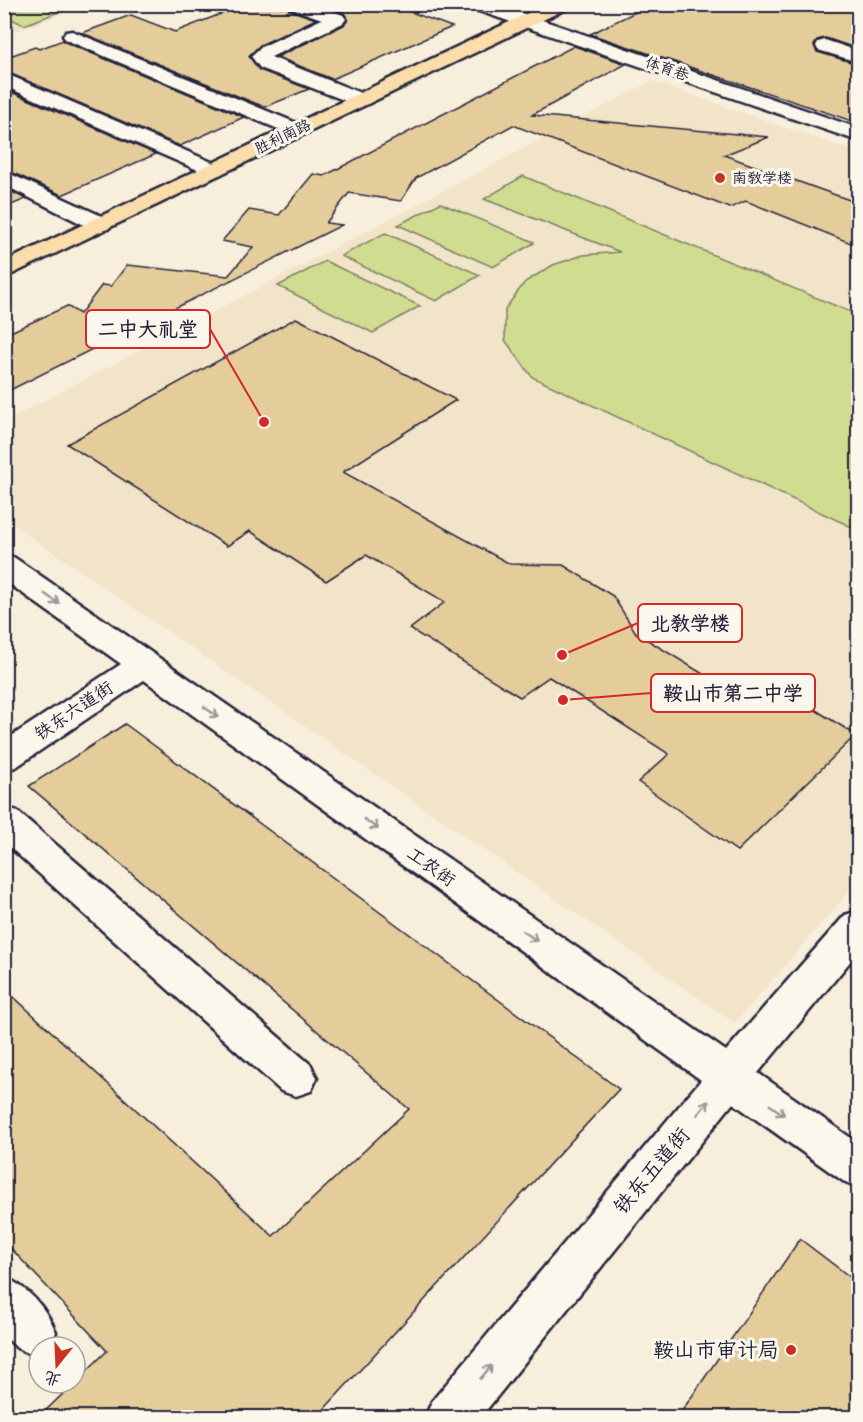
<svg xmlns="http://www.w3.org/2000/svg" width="863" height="1422" font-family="Pangolin,'LXGW WenKai TC',sans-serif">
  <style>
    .built { fill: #f2e4c8 }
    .green { fill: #d0dc8f; stroke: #797f65; stroke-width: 1.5 }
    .building { fill: #e5cc9b; stroke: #22223b; stroke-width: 1.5 }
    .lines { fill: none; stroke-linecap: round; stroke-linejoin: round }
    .minor-casing { stroke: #22223b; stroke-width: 5 }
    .major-casing { stroke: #22223b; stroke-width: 5 }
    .minor { fill: #fbf7ec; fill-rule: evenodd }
    .major { fill: #fbddab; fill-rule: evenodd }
    .oneway { stroke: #99979c }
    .poi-dot { fill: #c8321e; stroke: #fbf7ec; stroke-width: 2 }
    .labels { text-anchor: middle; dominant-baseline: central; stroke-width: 6; stroke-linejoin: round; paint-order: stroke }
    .far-street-label { font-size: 15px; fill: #22223b; stroke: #fbf7ec }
    .far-poi-label { font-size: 15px; fill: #22223b; stroke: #fbf7ec; text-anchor: start }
    .street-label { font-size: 18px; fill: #22223b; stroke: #fbf7ec }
    .near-street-label { font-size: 21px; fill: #22223b; stroke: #fbf7ec }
    .near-poi-label { font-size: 21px; fill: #22223b; stroke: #fbf7ec; text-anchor: end }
    .leader { fill: none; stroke: #d62828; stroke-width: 2 }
    .callout-dot { fill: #d62828; stroke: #fbf7ec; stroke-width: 2 }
    .callout { fill: #fbf7ec; stroke: #d62828; stroke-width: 2 }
    .callout-label { font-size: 20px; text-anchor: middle; font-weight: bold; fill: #22223b }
  </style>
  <rect width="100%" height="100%" fill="#f7eedc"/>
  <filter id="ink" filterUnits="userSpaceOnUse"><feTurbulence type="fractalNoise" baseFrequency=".0167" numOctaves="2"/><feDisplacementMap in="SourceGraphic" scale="12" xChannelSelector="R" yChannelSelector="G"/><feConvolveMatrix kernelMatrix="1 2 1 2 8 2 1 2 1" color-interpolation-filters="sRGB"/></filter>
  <g filter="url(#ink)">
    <!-- built -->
    <g class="built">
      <path d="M5,5H88L5,35Z"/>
      <path d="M652,81L858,153V881L735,1023L5,519L4,422Z"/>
    </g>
    <!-- green -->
    <g class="green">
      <path d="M4,5H51L64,10L24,25L5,16Z"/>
      <path d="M523,176L858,315V530L532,377L505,340V309L525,282L553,265L583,255L620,252L484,199Z"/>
      <path d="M440,203L534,242V243L493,267L398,225Z"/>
      <path d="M385,233L480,275L436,301L341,256Z"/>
      <path d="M325,261L420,306L373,333L278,286Z"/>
    </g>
    <!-- building -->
    <g class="building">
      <path d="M246,4H286L289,10L316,19L260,45L249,56L259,70L309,89L265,107L82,33L131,15L175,32Z"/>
      <path d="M322,4H389L452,27L332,79L277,57L344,25L348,20L344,13Z"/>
      <path d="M652,4H858V49L826,38L817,40L814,45L817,52L858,64V123L590,34Z"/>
      <path d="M63,40L65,42L244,117L180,146L4,71V58L35,47L39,49Z"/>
      <path d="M574,46L626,64L532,115L769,137L724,155L858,203V246L746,201L730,208L513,125L416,178L401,201L349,193L326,223L342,225L4,393V335L67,306L80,314L102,285L111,286L127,265L228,276L253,247L222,241L249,210L279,215L313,174L324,176Z"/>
      <path d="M4,89L156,154L62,195L4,169Z"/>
      <path d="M4,188L26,199L4,208Z"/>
      <path d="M296,318L456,400L343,472L510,564L563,565L613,596L636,633L742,698L764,678L856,735L737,851L638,782L669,754L549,677L520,697L410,629L445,602L366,555L326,581L250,531L227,546L67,444Z"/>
      <path d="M125,724L619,1089L316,1418H38L107,1351L4,1241V988L273,1236L409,1109L29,786Z"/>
      <path d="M800,1239L858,1283V1418H677Z"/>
    </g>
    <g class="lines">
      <!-- minor casing -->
      <g class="minor-casing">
        <g id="minor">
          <path d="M288,4H314L343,15L346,19L343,23L271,57L368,96L371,100L368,104H354L260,68L251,56L261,47L322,19L290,8Z"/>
          <path d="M468,4H495L858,128V141L470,8Z"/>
          <path d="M72,31L304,126L307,130L304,134H290L66,40L63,36L66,32Z"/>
          <path d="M825,40L858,51V62L818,50L816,46L818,42Z"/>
          <path d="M4,73L221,166L225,170L221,174L214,176L207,174L4,86Z"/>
          <path d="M4,171L108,219L111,224L108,229L100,231L92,229L4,185Z"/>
          <path d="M4,555L15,558L726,1051L845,915L858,911V952L758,1073L858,1143V1187L843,1181L733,1103L480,1418H425L432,1401L701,1080L144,680L16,767L4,770V741L121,664L4,580Z"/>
          <path d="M4,807L17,811L311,1065L317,1078L311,1091L296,1096L281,1091L4,842Z"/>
          <path d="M4,1277C28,1287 46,1308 56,1332L50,1347H39V1353L33,1355L17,1348L4,1335Z"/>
        </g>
      </g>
      <!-- major casing -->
      <g class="major-casing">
        <path id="major" d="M547,4H570L568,8L4,278V262Z"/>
      </g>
      <!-- minor -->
      <use href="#minor" class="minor"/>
      <!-- major -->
      <use href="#major" class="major"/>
    </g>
    <!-- one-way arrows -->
    <defs><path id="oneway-shaft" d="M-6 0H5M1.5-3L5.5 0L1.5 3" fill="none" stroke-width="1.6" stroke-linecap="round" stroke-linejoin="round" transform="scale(1.5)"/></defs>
    <g class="oneway">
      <use href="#oneway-shaft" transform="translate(52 599) rotate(35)"/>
      <use href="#oneway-shaft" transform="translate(211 712) rotate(35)"/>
      <use href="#oneway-shaft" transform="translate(371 824) rotate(35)"/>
      <use href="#oneway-shaft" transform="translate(530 936) rotate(35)"/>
      <use href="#oneway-shaft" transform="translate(703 1108) rotate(-50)"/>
      <use href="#oneway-shaft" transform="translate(777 1110) rotate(35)"/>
      <use href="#oneway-shaft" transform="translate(486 1372) rotate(-50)"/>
    </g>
  </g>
  <!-- markers -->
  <g class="poi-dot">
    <circle cx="720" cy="178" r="6"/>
    <circle cx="791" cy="1350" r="6"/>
  </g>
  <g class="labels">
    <!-- far-street labels -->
    <g class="far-street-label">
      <text transform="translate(667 69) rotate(19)">体育巷</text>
      <text transform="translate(283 137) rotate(-26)">胜利南路</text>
    </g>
    <!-- far-poi labels -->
    <g class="far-poi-label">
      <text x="732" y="178">南教学楼</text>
    </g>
    <!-- street labels -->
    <g class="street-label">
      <text transform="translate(74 711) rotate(-34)">铁东六道街</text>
      <text transform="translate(431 867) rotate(35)">工农街</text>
    </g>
    <!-- near-street labels -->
    <g class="near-street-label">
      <text transform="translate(652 1171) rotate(-50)">铁东五道街</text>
    </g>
    <!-- near-poi labels -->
    <g class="near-poi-label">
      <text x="779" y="1350">鞍山市审计局</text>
    </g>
  </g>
  <!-- callouts -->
  <path class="leader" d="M264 422L210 329M562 655L638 623M563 700L651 693"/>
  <g class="callout-dot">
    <circle cx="264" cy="422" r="6"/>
    <circle cx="562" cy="655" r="6"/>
    <circle cx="563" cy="700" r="6"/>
  </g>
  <g class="callout">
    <rect x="86" y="310" width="124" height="38" rx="6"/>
    <rect x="638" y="604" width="104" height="38" rx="6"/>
    <rect x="651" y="674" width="164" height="38" rx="6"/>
  </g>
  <g class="callout-label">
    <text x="148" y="336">二中大礼堂</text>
    <text x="690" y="630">北教学楼</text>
    <text x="733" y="700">鞍山市第二中学</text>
  </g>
  <!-- margin -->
  <rect width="863" height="1422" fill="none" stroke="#fbf7ec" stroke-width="24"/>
  <rect x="12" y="12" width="839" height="1398" fill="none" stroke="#22223b" stroke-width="2" filter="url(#ink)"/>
  <!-- north arrow -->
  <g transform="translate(57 1365) rotate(198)"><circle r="28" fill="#fbf7ec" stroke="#a4a2a5" stroke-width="1.5"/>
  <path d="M0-4.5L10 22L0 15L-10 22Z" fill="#c8321e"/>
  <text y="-9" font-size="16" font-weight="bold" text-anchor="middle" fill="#22223b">北</text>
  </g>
</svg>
